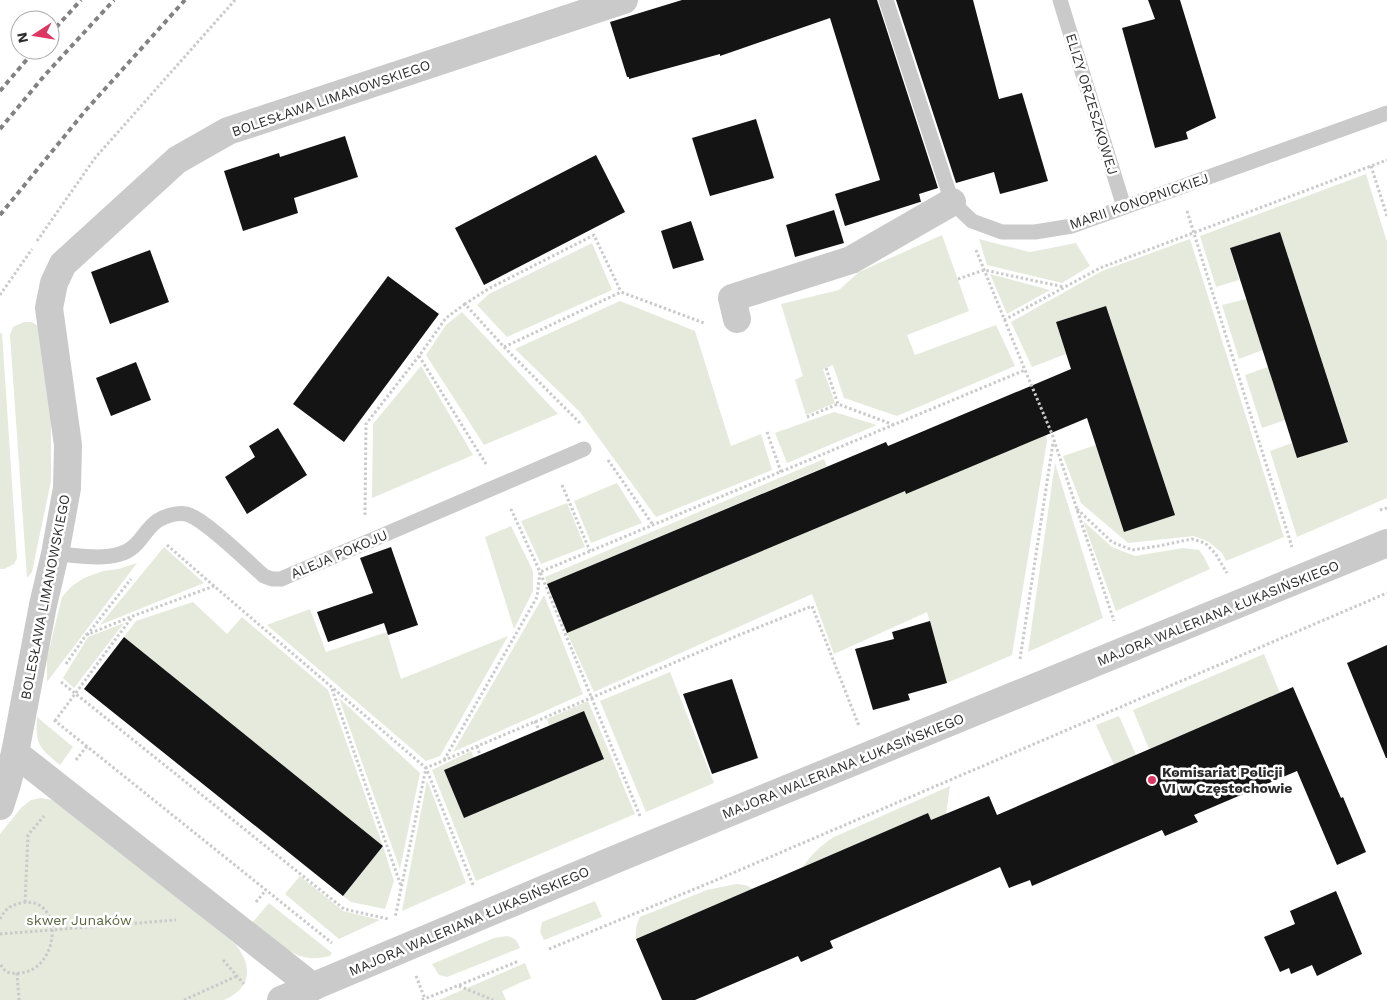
<svg xmlns="http://www.w3.org/2000/svg" width="1387" height="1000" font-family="'Work Sans',sans-serif">
  <style>
    .green { fill: #e6eadc }
    .building { fill: #141414 }
    .lines { fill: none; stroke-linecap: round; stroke-linejoin: round }
    .path { stroke: #cacaca; stroke-width: 3; stroke-dasharray: 2.5 2.5; stroke-linecap: butt }
    .service { stroke: #cacaca; stroke-width: 15 }
    .minor { stroke: #cacaca; stroke-width: 28 }
    .rail { stroke: #828282; stroke-width: 4; stroke-dasharray: 5 4; stroke-linecap: butt }
    .poi-dot { fill: #de3663; stroke: #fff; stroke-width: 2 }
    .labels { text-anchor: middle; dominant-baseline: central; stroke-width: 5; stroke-linejoin: round; paint-order: stroke }
    .street-label { font-size: 14px; fill: #2d2d2d; stroke: #fff }
    .poi-label { font-size: 14px; font-weight: bold; fill: #2d2d2d; stroke: #fff; text-anchor: start }
    .park-label { font-size: 14px; fill: #59673d; stroke: #fff }
  </style>
  <rect width="100%" height="100%" fill="#fff"/>
  <!-- green -->
  <g class="green">
    <path d="M1366,174L1387,242V498L1297,537L1270,451L1292,443L1298,458L1348,441L1280,232L1230,248L1239,280L1216,287L1200,236Z"/>
    <path d="M942,235L969,311L907,335L915,355L996,325L1015,366L897,416L844,398L833,365L823,369L835,403L806,415L795,380L803,376L781,304L839,290L859,272Z"/>
    <path d="M979,239L1030,252L1076,243L1090,266L1062,283L987,265Z"/>
    <path d="M1190,239L1284,537L1226,561L1222,553L1209,542L1194,536L1128,543L1081,503L1063,456L1096,445L1175,515L1106,306L1056,322L1066,354L1032,367L1011,322L1102,271Z"/>
    <path d="M592,243L612,290L507,337L477,305L489,294Z"/>
    <path d="M990,274L1050,290L1007,314Z"/>
    <path d="M1246,299L1263,350L1239,359L1222,305Z"/>
    <path d="M620,301L695,331L731,446L761,434L772,470L656,517L580,412L515,349Z"/>
    <path d="M462,312L558,414L484,445L426,355L446,325Z"/>
    <path d="M24,322H32L38,326L51,382V481L32,572L27,578L10,335L13,327Z"/>
    <path d="M2,333L17,558L14,564L4,569H0V334Z"/>
    <path d="M421,366L473,455L372,498L373,424Z"/>
    <path d="M1268,367L1285,420L1262,428L1245,375Z"/>
    <path d="M834,412L877,425L787,463L775,433Z"/>
    <path d="M1046,435L1047,441L1012,655L947,683L927,612L834,654L812,594L594,692L567,633L905,491Z"/>
    <path d="M824,459L827,466L547,584L545,577Z"/>
    <path d="M1055,463L1103,618L1028,652Z"/>
    <path d="M617,483L642,523L591,543L574,501Z"/>
    <path d="M567,503L585,547L541,564L521,521Z"/>
    <path d="M1083,521L1112,547L1135,556L1183,548L1199,550L1204,557L1210,569L1116,611Z"/>
    <path d="M511,526L533,571V591L514,629L485,537Z"/>
    <path d="M164,547L204,583L100,625Z"/>
    <path d="M137,563L47,682V658L62,597L72,586L84,578L103,571L118,569Z"/>
    <path d="M544,595L583,694L453,752Z"/>
    <path d="M193,602L227,634L242,617L328,690L383,846L394,881L385,909L351,902L343,896L383,846L124,637L136,621Z"/>
    <path d="M310,609L326,652L387,632L401,679L508,636L440,756L426,761L267,625Z"/>
    <path d="M124,623L74,688L63,678L88,637Z"/>
    <path d="M1264,654L1280,693L1149,749L1133,710Z"/>
    <path d="M670,672L714,783L646,812L600,701Z"/>
    <path d="M339,698L420,773L400,869Z"/>
    <path d="M588,701L635,814L476,881L432,770L471,751L474,758L444,770L464,818L604,759L584,711L549,726L547,719Z"/>
    <path d="M1119,716L1136,755L1114,765L1096,725Z"/>
    <path d="M37,717L73,747L60,765C40,748 35,746 37,717Z"/>
    <path d="M427,780L466,883L402,911Z"/>
    <path d="M950,786L946,815L974,879L960,885L928,813L803,867C812,854 820,846 834,837Z"/>
    <path d="M41,798L52,800L62,805L235,944C253,966 252,988 224,1000H0V834L21,808L31,800Z"/>
    <path d="M300,876L343,911L380,920L339,939L285,894Z"/>
    <path d="M736,884L746,885L753,889L636,939C635,931 636,925 640,917L707,890Z"/>
    <path d="M595,901L602,917L544,940L540,932L542,922Z"/>
    <path d="M269,903L332,953L330,956C324,957 317,959 310,958C290,957 268,935 252,923Z"/>
    <path d="M507,936C514,938 517,940 520,948L447,977L439,975L432,964L494,938Z"/>
    <path d="M525,963L531,978L502,991L506,1000H439Z"/>
  </g>
  <!-- building -->
  <g class="building">
    <path d="M682,0H877L938,188L919,194L921,202H920L845,226L835,194L880,180L830,18L720,56V54L629,79V77H627L610,22Z"/>
    <path d="M896,0H973L999,99L1022,93L1048,181L1000,194L994,172L956,183Z"/>
    <path d="M1148,0H1180L1216,118L1186,132L1188,139L1155,148L1122,28L1155,19Z"/>
    <path d="M756,119L774,178L710,196L692,138Z"/>
    <path d="M345,136L358,177L294,198L298,213L243,231L224,171L279,153L280,157Z"/>
    <path d="M596,155L625,212L484,285L455,228Z"/>
    <path d="M834,210L844,243L795,257L786,225Z"/>
    <path d="M691,221L704,260L673,269L661,231Z"/>
    <path d="M1280,232L1348,442L1297,458L1230,248Z"/>
    <path d="M150,250L169,302L110,324L91,272Z"/>
    <path d="M388,276L439,314L344,442L293,404Z"/>
    <path d="M1106,306L1175,515L1124,532L1087,418L906,494L905,491L567,633L547,584L886,442L888,446L1071,369L1056,322Z"/>
    <path d="M136,362L151,400L111,416L96,378Z"/>
    <path d="M278,428L307,475L247,514L225,477L255,457L249,446Z"/>
    <path d="M391,547L418,625L388,635L384,623L328,642L317,612L373,593L360,558Z"/>
    <path d="M930,621L947,683L908,694L910,700L873,710L855,649L894,639L892,632Z"/>
    <path d="M124,637L383,846L343,896L84,689Z"/>
    <path d="M1387,645V758H1386L1347,663Z"/>
    <path d="M732,679L758,758L712,774L683,694Z"/>
    <path d="M1293,687L1341,798L1343,797L1366,852L1337,865L1297,771L1194,815L1198,822L1165,836L1162,830L1032,886L1030,880L1009,888L1000,867L830,941L833,948L801,962L798,956L695,1000H662L636,939L928,813L931,820L989,796L997,815Z"/>
    <path d="M584,711L604,759L464,818L444,770Z"/>
    <path d="M1336,891L1362,954L1317,976L1312,965L1291,974L1289,968L1280,972L1264,937L1295,924L1290,911Z"/>
  </g>
  <g class="lines">
    <!-- path -->
    <g class="path">
      <path d="M1371,166L1387,216"/>
      <path d="M1187,211L1292,547"/>
      <path d="M37,241L95,158L235,0"/>
      <path d="M976,250L1025,370L1052,434L1114,621"/>
      <path d="M958,279L984,270L1064,287"/>
      <path d="M0,295L32,249"/>
      <path d="M465,304L446,318L419,356L486,464"/>
      <path d="M1004,320L1100,268L1387,160"/>
      <path d="M504,347L621,292L704,323"/>
      <path d="M826,368L838,404L894,425"/>
      <path d="M807,417L838,404"/>
      <path d="M580,423L504,347L465,304L488,289L594,235L621,292"/>
      <path d="M767,432L781,472"/>
      <path d="M608,460L653,525"/>
      <path d="M562,485L590,551"/>
      <path d="M1077,509L1112,542L1132,550L1158,546L1192,539L1205,543L1215,553L1227,573"/>
      <path d="M1380,510L1387,508"/>
      <path d="M365,515L366,424L419,356"/>
      <path d="M167,545L214,586"/>
      <path d="M87,635L131,579"/>
      <path d="M1020,659L1053,443"/>
      <path d="M66,664L86,635L133,616L214,586L426,768L395,918"/>
      <path d="M61,682L344,909L388,919"/>
      <path d="M332,689L401,886"/>
      <path d="M54,720L332,943"/>
      <path d="M55,721L132,617"/>
      <path d="M535,721L539,730"/>
      <path d="M477,746L480,755"/>
      <path d="M76,760L87,746"/>
      <path d="M444,760L537,597L540,572L510,507"/>
      <path d="M640,816L540,572L1025,370"/>
      <path d="M473,885L426,768L739,635L812,606L859,726"/>
      <path d="M25,902L28,835L44,816"/>
      <path d="M256,902L266,890"/>
      <path d="M0,919C5,909 11,905 21,903C68,893 61,985 6,972L0,964"/>
      <path d="M0,934L176,920"/>
      <path d="M549,949L714,881L1387,593"/>
      <path d="M223,960L244,984"/>
      <path d="M17,973L19,1000"/>
      <path d="M416,976L425,999"/>
      <path d="M459,986L493,1000"/>
      <path d="M184,1000L237,976"/>
      <path d="M422,1000L519,961"/>
    </g>
    <!-- service -->
    <g class="service">
      <path d="M886,0L952,202L972,221L1002,232H1035L1072,226L1387,113"/>
      <path d="M1060,0L1124,207"/>
      <path d="M55,554C76,555 100,560 120,554C139,549 143,531 157,521C165,516 177,512 186,514C203,517 249,563 264,576L272,579H281L584,449"/>
    </g>
    <!-- minor -->
    <g class="minor">
      <path d="M737,319L732,298L851,260L952,202"/>
      <path d="M15,753L313,987"/>
      <path d="M0,806L7,784L15,753L43,605L55,554L67,488L68,445L49,308L54,283L63,264L177,160L228,131L624,0"/>
      <path d="M281,1000L616,859L1387,543"/>
    </g>
    <!-- rail -->
    <g class="rail">
      <path d="M50,34L81,0"/>
      <path d="M0,91L35,50"/>
      <path d="M0,129L44,76L114,0"/>
      <path d="M0,215L86,110L185,0"/>
    </g>
  </g>
  <!-- markers -->
  <circle class="poi-dot" cx="1152" cy="780" r="5"/>
  <g class="labels">
    <!-- street labels -->
    <g class="street-label">
      <text transform="translate(331 98) rotate(-19)">BOLESŁAWA LIMANOWSKIEGO</text>
      <text transform="translate(1092 104) rotate(73)">ELIZY ORZESZKOWEJ</text>
      <text transform="translate(1139 201) rotate(-19)">MARII KONOPNICKIEJ</text>
      <text transform="translate(339 554) rotate(-23)">ALEJA POKOJU</text>
      <text transform="translate(45 597) rotate(-79)">BOLESŁAWA LIMANOWSKIEGO</text>
      <text transform="translate(1218 613) rotate(-22)">MAJORA WALERIANA ŁUKASIŃSKIEGO</text>
      <text transform="translate(843 766) rotate(-22)">MAJORA WALERIANA ŁUKASIŃSKIEGO</text>
      <text transform="translate(469 921) rotate(-23)">MAJORA WALERIANA ŁUKASIŃSKIEGO</text>
    </g>
    <!-- poi labels -->
    <g class="poi-label">
      <text x="1162" y="772">Komisariat Policji<tspan x="1162" dy="16">VI w Częstochowie</tspan></text>
    </g>
    <!-- park labels -->
    <g class="park-label">
      <text x="79" y="920">skwer Junaków</text>
    </g>
  </g>
  <!-- north arrow -->
  <g transform="translate(35 35) rotate(258)"><circle r="24" fill="#ffffff" stroke="#ababab"/>
  <path d="M0-4L9 19L0 12L-9 19Z" fill="#de3663"/>
  <text y="-8" font-size="14" font-weight="bold" text-anchor="middle" fill="#2d2d2d">N</text>
  </g>
</svg>
